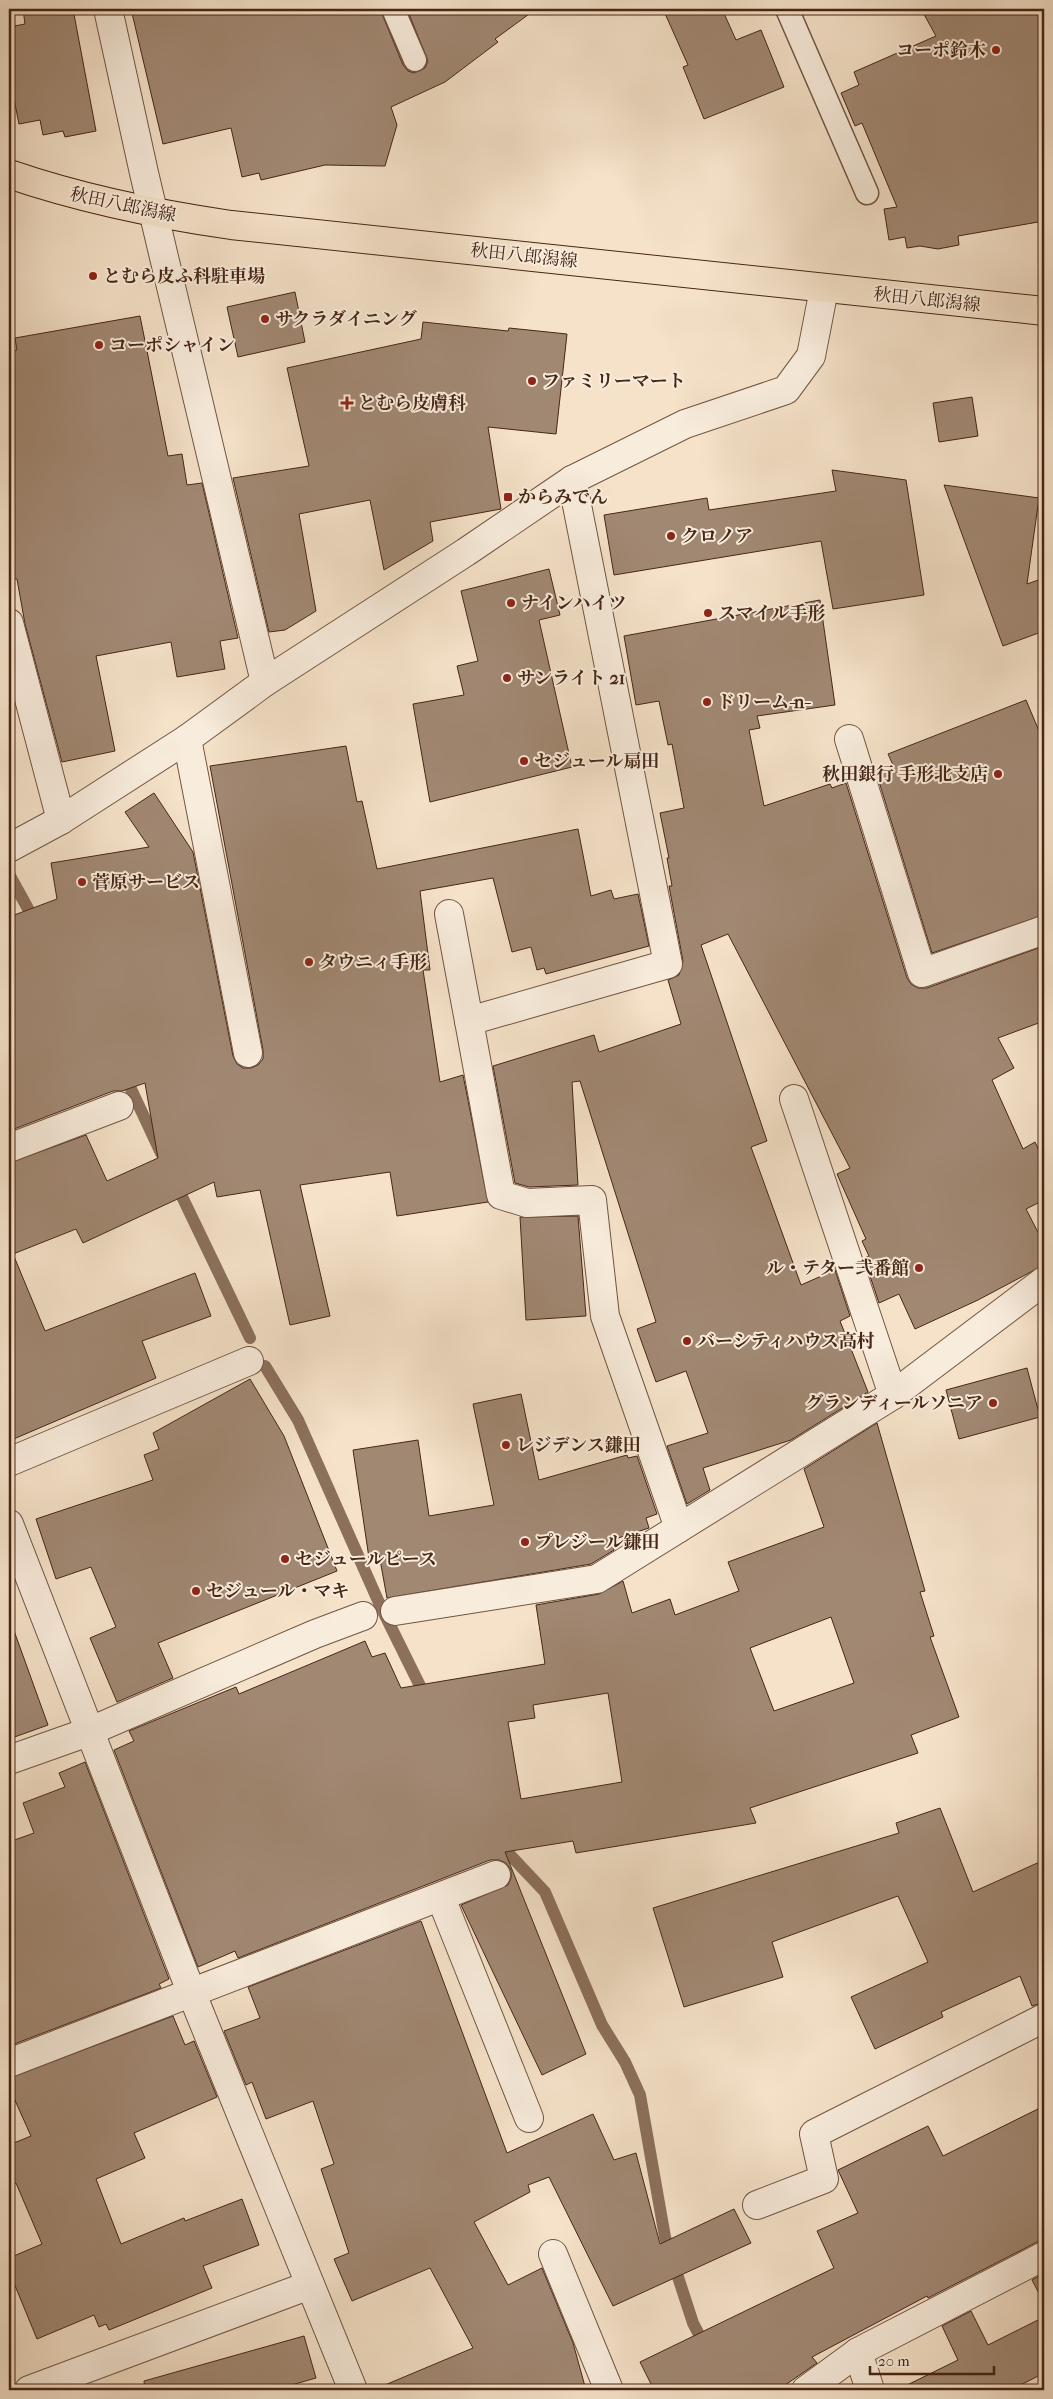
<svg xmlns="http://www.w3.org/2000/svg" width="1053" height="2399" font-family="'IM FELL French Canon','Noto Serif JP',serif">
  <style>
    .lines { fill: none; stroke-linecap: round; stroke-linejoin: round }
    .stream { stroke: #8c705c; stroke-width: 12 }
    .building { fill: #a18873; stroke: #472615; fill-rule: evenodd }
    .service-casing { stroke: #725542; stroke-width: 25 }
    .minor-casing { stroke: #725542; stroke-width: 30 }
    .primary-casing { stroke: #472615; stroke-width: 30 }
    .service { stroke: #f8ecdc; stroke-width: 22 }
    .minor { stroke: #f8ecdc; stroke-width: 28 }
    .primary { stroke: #f5e2c9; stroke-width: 28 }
    .poi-dot { fill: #8f2418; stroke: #f8ecdc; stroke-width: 2 }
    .labels { text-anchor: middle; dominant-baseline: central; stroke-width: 4; stroke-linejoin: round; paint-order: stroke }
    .poi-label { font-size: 18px; font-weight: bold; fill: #472615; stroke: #f8ecdc; text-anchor: start }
    .street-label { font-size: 18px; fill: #472615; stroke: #f8ecdc }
  </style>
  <rect width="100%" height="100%" fill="#f5e2c9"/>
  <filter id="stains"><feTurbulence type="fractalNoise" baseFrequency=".004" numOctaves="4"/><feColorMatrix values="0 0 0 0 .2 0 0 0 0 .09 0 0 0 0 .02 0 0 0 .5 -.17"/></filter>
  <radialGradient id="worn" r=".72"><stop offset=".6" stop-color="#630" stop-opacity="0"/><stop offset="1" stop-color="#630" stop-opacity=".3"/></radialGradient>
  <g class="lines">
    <!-- stream -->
    <g class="stream">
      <path d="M10,876L37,925"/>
      <path d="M124,1074L161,1153"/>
      <path d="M175,1182L250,1338"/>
      <path d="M265,1366L298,1420L380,1605L427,1700"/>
      <path d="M497,1841L545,1892L602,2025L625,2062L640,2095L665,2237L693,2323L706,2348"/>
    </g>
  </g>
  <!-- building -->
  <g class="building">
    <path d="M23,9H73L96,131L65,137L63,131L43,135L40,120L19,124L12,89L9,90V27L25,24Z"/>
    <path d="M131,9H380L403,65L408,71L414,73L425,68L428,61L407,9H536L495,39L498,42L445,82L391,107L397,125L385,166L325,165L261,180L259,173L242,177L231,128L163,144Z"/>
    <path d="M663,9H722L736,40L761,30L784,87L704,119L683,67L688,65Z"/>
    <path d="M921,9H1044V221L958,236L959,245L938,249L920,246L907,248L905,237L889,240L884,209L897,207L862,123L855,126L841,93L859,85L854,72L936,36Z"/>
    <path d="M295,292L305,342L238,357L227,307Z"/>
    <path d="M140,316L168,456L182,454L187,485L202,483L238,638L220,641L225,669L177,677L171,642L96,656L115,751L62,762L25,624L17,579H13L9,556V352L17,350L15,338Z"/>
    <path d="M423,322L508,331L509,328L567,334L556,434L488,427L501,509L430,522L433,541L384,570L370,500L299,514L316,611L285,630L269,632L233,478L309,466L287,368L421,339Z"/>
    <path d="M972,397L978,436L939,442L933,403Z"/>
    <path d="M832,470L906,480L924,595L833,609L821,541L614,575L604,515L707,498L709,510L836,491Z"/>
    <path d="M944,485L1039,498L1027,584L1044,578V631L1003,646Z"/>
    <path d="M549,569L560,615L539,620L572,767L430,802L413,704L464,695L457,666L478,661L461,591Z"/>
    <path d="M820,600L835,705L757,716L760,728L749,730L764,806L830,784L832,788L846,783L907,978L911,984L918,988H927L1044,946V1021L998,1038L1014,1068L992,1080L1023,1149L1035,1142L1044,1161V1200L1026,1209L1044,1244V1265L978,1300L915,1329L899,1294L879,1303L864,1258L869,1256L862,1241L866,1239L837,1174L850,1168L728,934L701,945L767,1141L751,1147L801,1285L835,1270L850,1316L840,1321L868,1392L791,1440L703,1468L710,1490L687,1504L667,1446L708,1433L686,1371L656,1382L637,1329L656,1322L580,1081L572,1082L578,1185L529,1187L515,1183L493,1066L594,1035L599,1052L681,1024L668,980L679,975L683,961L669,886H672L667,858H669L660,813L684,808L672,744L668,745L659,701L636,705L624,636Z"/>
    <path d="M1026,700L1044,743V915L932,953L876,772L893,765L888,754Z"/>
    <path d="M346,746L357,802L362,801L377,869L578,829L591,896L611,890L614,899L638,894L649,946L546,974L544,968L537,970L531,947L512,952L493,878L420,891L430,970H423L440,1082L463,1075L488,1202L397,1216L390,1172L300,1185L330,1316L290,1325L260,1190L217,1197L214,1182L83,1243L76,1229L13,1254L45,1331L195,1273L211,1316L142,1341L156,1378L9,1441V1163L86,1135L107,1181L158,1158L145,1083L122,1091H113L9,1131V917L57,899L51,863L149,847L125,812L154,793L193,852L233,1056L237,1064L243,1068H251L258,1065L263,1059V1050L210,766Z"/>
    <path d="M578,1216L586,1316L526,1320L520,1217Z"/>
    <path d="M1027,1368L1040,1417L959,1439L946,1390Z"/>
    <path d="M250,1379L284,1436L337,1571L158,1643L173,1678L117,1702L90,1638L116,1627L91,1567L56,1579L36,1519L153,1480L144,1455L159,1449L153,1433Z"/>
    <path d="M521,1394L539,1480L627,1455L628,1458L637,1456L657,1514L646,1518L649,1528L612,1540L614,1550L591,1564L387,1598L379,1554L369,1558L353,1450L418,1440L429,1516L494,1505L473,1404Z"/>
    <path d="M877,1423L925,1591L920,1592L934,1636L930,1637L959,1717L911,1735L918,1753L750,1808L756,1823L576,1853L573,1841L505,1852L586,2054L542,2075L461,1905L508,1885L511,1878V1870L506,1863L499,1860H490L238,1958L235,1951L198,1967L114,1750L134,1741L129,1731L236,1687L239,1694L365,1641L372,1657L385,1653L401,1688L545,1664L536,1605L599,1594L623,1581L632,1613L670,1599L675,1615L739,1591L728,1562L824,1527L804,1469ZM831,1617L854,1683L774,1711L750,1648ZM608,1693L622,1782L521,1799L508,1722L535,1718L533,1705Z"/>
    <path d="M13,1628L48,1725L9,1739V1629Z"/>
    <path d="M85,1762L169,1979L159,1984L161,1988L9,2046V1842L34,1833L23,1803L65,1787L59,1773Z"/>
    <path d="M940,1808L973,1892L1044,1860V2002L1032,2006L1020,1976L941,2012L943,2017L875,2049L851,1997L928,1962L898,1896L772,1942L783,1977L684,2007L653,1908L899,1833L896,1823Z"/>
    <path d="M421,1921L507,2153L593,2114L614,2160L636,2153L660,2244L734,2209L751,2243L613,2306L549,2177L528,2185L530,2192L474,2222L508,2285L542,2268L573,2343L586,2390H373L473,2348L430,2268L352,2301L334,2259L349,2253L321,2169L334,2164L313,2101L266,2119L252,2082L246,2085L224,2031L260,2018L248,1987Z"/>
    <path d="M173,2016L185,2045L194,2041L217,2097L134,2133L145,2158L96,2179L121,2244L184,2218L185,2221L242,2199L259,2245L203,2266L212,2288L109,2330L106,2324L99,2327L94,2315L37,2339L9,2271V2258L42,2244L16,2183L9,2187V2145L31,2136L9,2087V2078Z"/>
    <path d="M1044,2106V2240L1037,2242L928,2298L927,2296L812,2357L817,2363L778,2390H654L640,2362L834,2268L817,2231L858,2213L838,2170L928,2126L943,2156Z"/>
    <path d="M1044,2273V2303L1032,2280Z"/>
    <path d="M971,2311L988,2345L1044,2317V2373L1011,2390H897L958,2360L942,2326Z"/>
    <path d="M304,2336L316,2378L274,2390H145L144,2381Z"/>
  </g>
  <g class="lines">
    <!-- service casing -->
    <g class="service-casing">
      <g id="service">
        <path d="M393,9L415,60"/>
        <path d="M787,9L867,193"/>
      </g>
    </g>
    <!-- minor casing -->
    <g class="minor-casing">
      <g id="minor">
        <path d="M108,9L144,173L265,682"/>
        <path d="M572,480L668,964L469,1021L501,1195L527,1203L592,1200L605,1316L679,1528"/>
        <path d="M9,623L61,820"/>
        <path d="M187,739L248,1053"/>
        <path d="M849,739L922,973L1044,930"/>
        <path d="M9,848L61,820L187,739L265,682L466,552L572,480L685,424L786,390L811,356L824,289"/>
        <path d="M449,914L469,1021"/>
        <path d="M794,1099L893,1395"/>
        <path d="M9,1148L119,1106"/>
        <path d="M9,1462L249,1361"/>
        <path d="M9,1524L192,1994L353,2390"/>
        <path d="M395,1611L597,1579L893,1395L1044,1281"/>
        <path d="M9,1760L88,1732L315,1634L363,1616"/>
        <path d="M441,1898L529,2118"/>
        <path d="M9,2063L496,1875"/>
        <path d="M757,2205L824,2179L814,2134L1044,2018"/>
        <path d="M553,2254L609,2390"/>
        <path d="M858,2352L870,2390"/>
        <path d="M29,2390L310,2285"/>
        <path d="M806,2390L858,2352L1044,2256"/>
      </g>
    </g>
    <!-- primary casing -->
    <g class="primary-casing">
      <path id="primary" d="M9,174C82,199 155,214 231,225L1044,311"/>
    </g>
    <!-- service -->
    <use href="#service" class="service"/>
    <!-- minor -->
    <use href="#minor" class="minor"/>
    <!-- primary -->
    <use href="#primary" class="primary"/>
  </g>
  <!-- markers -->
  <g class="poi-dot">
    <circle cx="996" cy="50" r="5"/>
    <circle cx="93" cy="276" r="5"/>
    <circle cx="265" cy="319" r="5"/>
    <circle cx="99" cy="345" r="5"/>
    <circle cx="532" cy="381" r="5"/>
    <path d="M344.5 395.5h5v5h5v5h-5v5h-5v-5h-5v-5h5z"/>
    <rect x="503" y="492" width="10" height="10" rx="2.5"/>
    <circle cx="671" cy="536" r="5"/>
    <circle cx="511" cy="603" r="5"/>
    <circle cx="708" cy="613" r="5"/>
    <circle cx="507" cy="678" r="5"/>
    <circle cx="707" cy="702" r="5"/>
    <circle cx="524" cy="761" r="5"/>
    <circle cx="998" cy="774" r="5"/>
    <circle cx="82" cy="882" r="5"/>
    <circle cx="309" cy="962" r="5"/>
    <circle cx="919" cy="1268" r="5"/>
    <circle cx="687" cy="1341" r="5"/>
    <circle cx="993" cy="1403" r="5"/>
    <circle cx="506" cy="1445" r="5"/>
    <circle cx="525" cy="1542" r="5"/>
    <circle cx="285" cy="1559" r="5"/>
    <circle cx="196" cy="1591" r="5"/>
  </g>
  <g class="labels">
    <!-- poi labels -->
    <g class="poi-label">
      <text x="986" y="50" text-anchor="end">コーポ鈴木</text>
      <text x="103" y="276">とむら皮ふ科駐車場</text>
      <text x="275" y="319">サクラダイニング</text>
      <text x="109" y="345">コーポシャイン</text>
      <text x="542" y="381">ファミリーマート</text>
      <text x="358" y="403">とむら皮膚科</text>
      <text x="518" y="497">からみでん</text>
      <text x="681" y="536">クロノア</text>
      <text x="521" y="603">ナインハイツ</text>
      <text x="718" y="613">スマイル手形</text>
      <text x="517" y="678">サンライト 21</text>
      <text x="717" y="702">ドリーム-n-</text>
      <text x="534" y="761">セジュール扇田</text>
      <text x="988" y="774" text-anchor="end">秋田銀行 手形北支店</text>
      <text x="92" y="882">菅原サービス</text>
      <text x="319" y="962">タウニィ手形</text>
      <text x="909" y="1268" text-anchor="end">ル・テター弐番館</text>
      <text x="697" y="1341">バーシティハウス高村</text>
      <text x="983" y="1403" text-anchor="end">グランディールソニア</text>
      <text x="516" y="1445">レジデンス鎌田</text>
      <text x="535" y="1542">プレジール鎌田</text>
      <text x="295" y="1559">セジュールピース</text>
      <text x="206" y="1591">セジュール・マキ</text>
    </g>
    <!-- street labels -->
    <g class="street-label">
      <text transform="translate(123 205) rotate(12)">秋田八郎潟線</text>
      <text transform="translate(524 256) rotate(6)">秋田八郎潟線</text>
      <text transform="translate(927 300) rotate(6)">秋田八郎潟線</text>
    </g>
  </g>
  <!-- margin -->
  <rect width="1053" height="2399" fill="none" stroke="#f5e2c9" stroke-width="30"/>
  <rect x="10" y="10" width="1033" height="2379" fill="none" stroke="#472615" stroke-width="2.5"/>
  <rect x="15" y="15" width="1023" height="2369" fill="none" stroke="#472615"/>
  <!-- scale -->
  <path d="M870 2366v8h124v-8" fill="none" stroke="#472615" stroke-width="2.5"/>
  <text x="878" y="2366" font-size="15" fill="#472615" stroke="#f8ecdc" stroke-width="4" paint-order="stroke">20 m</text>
  <rect width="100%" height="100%" filter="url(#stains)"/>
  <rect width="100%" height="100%" fill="url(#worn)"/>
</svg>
